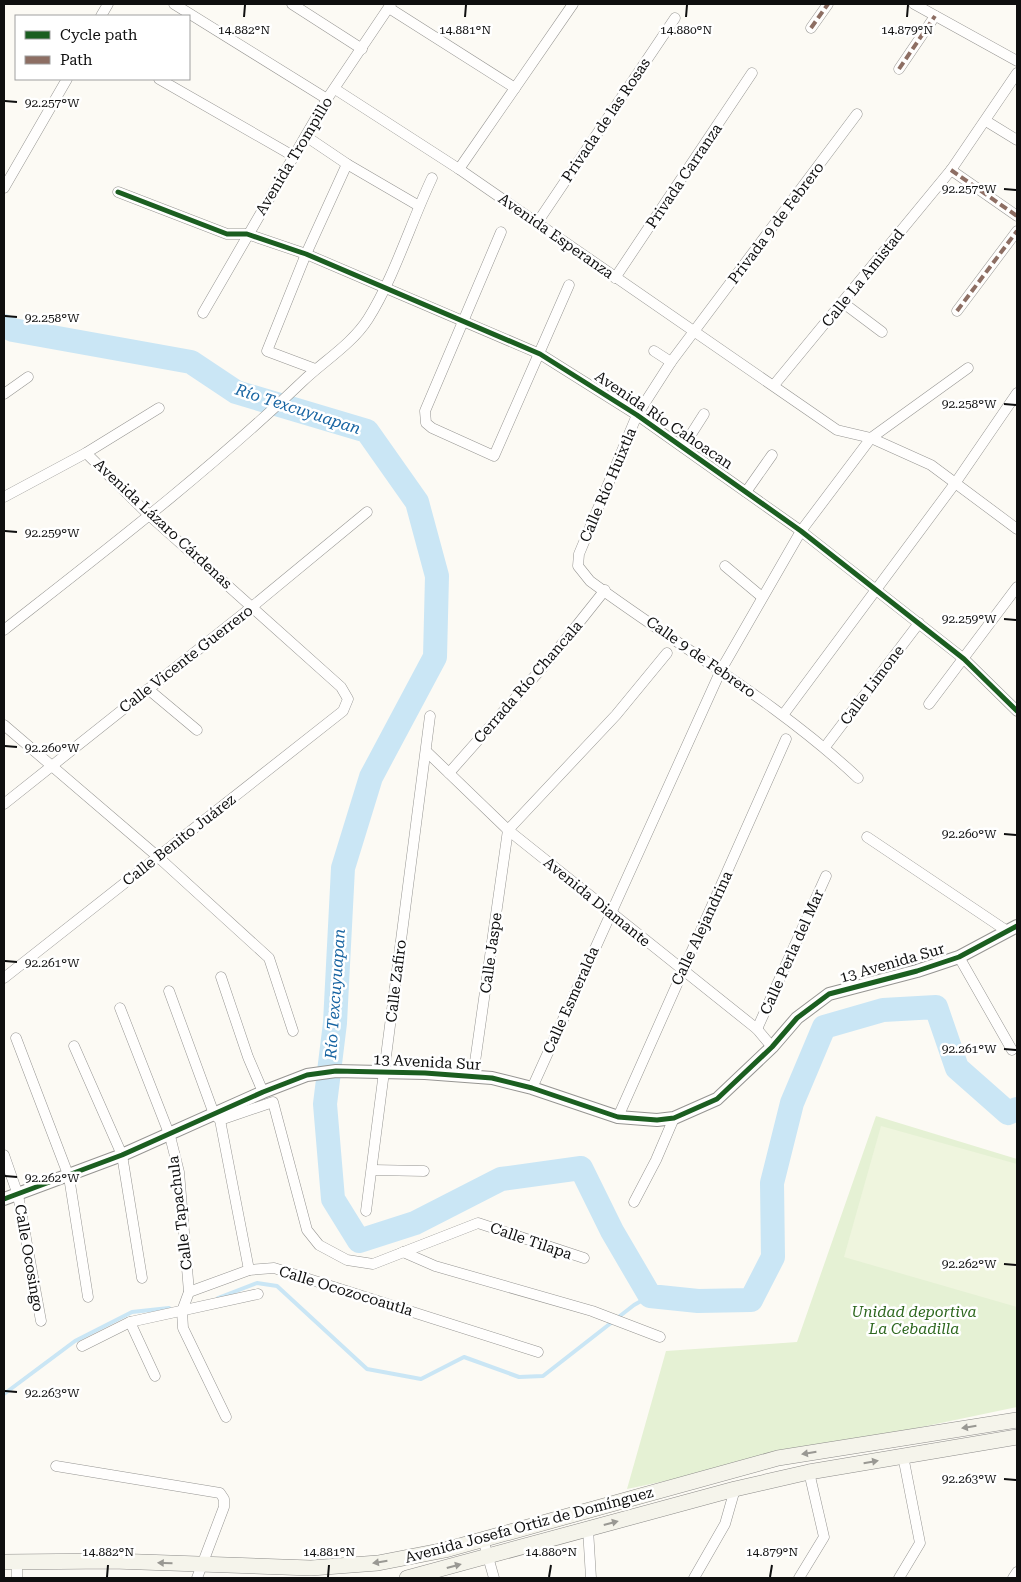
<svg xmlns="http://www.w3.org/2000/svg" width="1021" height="1582" font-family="'Roboto Serif',serif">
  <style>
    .grass { fill: #e5f1d4 }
    .pitch { fill: #eff5de }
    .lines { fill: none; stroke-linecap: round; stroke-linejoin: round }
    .stream { stroke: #cae6f5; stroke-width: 4 }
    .river { stroke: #cae6f5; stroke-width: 24 }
    .minor-casing { stroke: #969592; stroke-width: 11 }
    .tertiary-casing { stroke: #969592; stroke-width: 14 }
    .secondary-casing { stroke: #8c8b89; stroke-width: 16 }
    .minor { stroke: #fffefd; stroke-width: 10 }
    .tertiary { stroke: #fffefd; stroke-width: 12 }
    .secondary { stroke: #f5f4eb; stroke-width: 15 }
    .quiet { stroke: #8d6e63; stroke-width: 4; stroke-dasharray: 8 4; stroke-linecap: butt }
    .cycleway-casing { stroke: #fff; stroke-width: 8 }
    .cycleway { stroke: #1b5e20; stroke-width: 5 }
    .oneway { fill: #999893 }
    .ticks { fill: none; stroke: #0f0f0f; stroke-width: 2 }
    .labels { text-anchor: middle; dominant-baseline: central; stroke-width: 5; stroke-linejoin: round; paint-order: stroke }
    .street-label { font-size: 15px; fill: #0f0f0f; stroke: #fff }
    .park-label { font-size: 15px; font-style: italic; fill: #2d671e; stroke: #fff }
    .water-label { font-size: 16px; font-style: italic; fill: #1764a2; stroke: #fff }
    .ticks-label { font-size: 12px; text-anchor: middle; fill: #0f0f0f; stroke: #fff; stroke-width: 5; stroke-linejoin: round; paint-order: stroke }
  </style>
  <rect width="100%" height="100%" fill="#fcfaf4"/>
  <!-- grass -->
  <path class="grass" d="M876,1116L1017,1159V1407L627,1489L666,1351L797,1342Z"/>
  <!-- pitch -->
  <path class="pitch" d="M881,1126L1017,1164V1307L844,1257Z"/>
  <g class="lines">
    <!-- stream -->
    <g class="stream">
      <path d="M218,1298L257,1283L277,1286L367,1369L421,1379L464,1357L519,1377L543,1376L634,1305L650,1296"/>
      <path d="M4,1394L75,1341L132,1312L169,1308"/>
    </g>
    <!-- river -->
    <path class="river" d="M4,326L13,330L191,362L236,392L367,431L417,502L437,576L435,657L371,777L343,868L335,1023L325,1104L333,1199L359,1241L415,1223L501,1179L581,1168L612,1231L650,1296L698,1301L751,1300L773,1257L772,1183L792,1103L824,1027L883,1010L936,1007L957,1068L1008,1113L1017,1109"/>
    <!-- minor casing -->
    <g class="minor-casing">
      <g id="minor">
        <path d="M174,4L327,99"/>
        <path d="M292,4L362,49"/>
        <path d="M914,4L1017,61"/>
        <path d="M389,8L515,88"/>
        <path d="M101,16L108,4"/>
        <path d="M811,28L828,4"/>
        <path d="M899,69L935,16"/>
        <path d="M159,79L295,157"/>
        <path d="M335,89L459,169L837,430L871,438L931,465L1017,529"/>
        <path d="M857,114L671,362L637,415L579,554L578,566L590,581C679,647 776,701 858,778"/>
        <path d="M986,121L1017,140"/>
        <path d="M307,137L347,164L419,206"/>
        <path d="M459,169L573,4"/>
        <path d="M951,170L1017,216"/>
        <path d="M4,188L67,79"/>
        <path d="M118,192L227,234H247L306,254L540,354L637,415L801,531L964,659L1017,711"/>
        <path d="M537,223L675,18"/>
        <path d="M501,232L425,411L426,423L432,428L494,456L569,285"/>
        <path d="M615,278L752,73"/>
        <path d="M842,302L882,332"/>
        <path d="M957,311L1017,231"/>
        <path d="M203,313L327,99L391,4"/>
        <path d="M654,351L671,362"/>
        <path d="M315,369L267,351L306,254L347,164"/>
        <path d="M774,385L951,170L1017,73"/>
        <path d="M4,394L28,377"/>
        <path d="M683,447L704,414"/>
        <path d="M746,492L772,455"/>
        <path d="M4,497L86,453L159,408"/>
        <path d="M725,566L762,597"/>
        <path d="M4,630C106,550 209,471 303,381C324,361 352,344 368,319C394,278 411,222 432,178"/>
        <path d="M148,689L197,730"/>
        <path d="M929,704L1017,587"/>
        <path d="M783,715L956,482L1017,393"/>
        <path d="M4,725L157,856L269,958L293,1031"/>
        <path d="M825,747L919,623"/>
        <path d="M426,751L508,830L757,1029L772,1047"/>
        <path d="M449,773L550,659L605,590"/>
        <path d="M4,804L253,606L367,512"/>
        <path d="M867,837L1007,931"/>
        <path d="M959,957L1012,1050"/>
        <path d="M221,977L248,1057L263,1092"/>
        <path d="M4,978L343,711L348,699L341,687L150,516L86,453"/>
        <path d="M169,991L214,1114L220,1120L249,1270"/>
        <path d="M120,1008L170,1136L179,1172L189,1292L182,1311L183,1328L226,1417"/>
        <path d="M757,1029L826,876"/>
        <path d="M16,1038L69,1177L88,1297"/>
        <path d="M74,1046L122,1155L142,1278"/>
        <path d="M473,1076L508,830L616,715L667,653"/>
        <path d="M532,1088L721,670L801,531L871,438L968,368"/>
        <path d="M618,1117L786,739"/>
        <path d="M220,1120L273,1102L307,1230L319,1245L347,1260L373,1264L478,1223L584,1258"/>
        <path d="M4,1155L18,1195L41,1321"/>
        <path d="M373,1170L424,1171"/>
        <path d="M634,1202L656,1160L674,1118"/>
        <path d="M366,1211L430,716"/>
        <path d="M403,1252L435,1266L592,1311L660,1337"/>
        <path d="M189,1292L249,1270L274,1268L538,1352"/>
        <path d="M130,1322L155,1376"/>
        <path d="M82,1346L130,1322L258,1294"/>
        <path d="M56,1466L220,1493L224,1499V1507L197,1578"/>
        <path d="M588,1529L591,1578"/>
        <path d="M483,1539L494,1578"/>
        <path d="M17,1561V1578"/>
        <path d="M694,1578L725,1524L735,1489"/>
        <path d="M799,1578L824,1537L809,1472"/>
        <path d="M899,1578L920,1543L903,1456"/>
        <path d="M1013,1578L1017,1572"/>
      </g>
    </g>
    <!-- tertiary casing -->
    <g class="tertiary-casing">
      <path id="tertiary" d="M4,1199L122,1155L263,1092L307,1075L336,1071L425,1073L492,1078L532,1088L618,1117L657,1120L674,1118L717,1099L772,1047L797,1018L829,994L917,971L959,957L1017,926"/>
    </g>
    <!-- secondary casing -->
    <g class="secondary-casing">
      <g id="secondary">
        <path d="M4,1562L113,1561L311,1568L378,1563L445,1550L778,1458L1017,1420"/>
        <path d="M407,1578L735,1489L809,1472L1017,1437"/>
      </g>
    </g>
    <!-- minor -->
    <use href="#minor" class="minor"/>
    <!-- tertiary -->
    <use href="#tertiary" class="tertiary"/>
    <!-- secondary -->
    <use href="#secondary" class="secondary"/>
    <!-- quiet -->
    <g class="quiet">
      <path d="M811,28L828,4"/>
      <path d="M899,69L935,16"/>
      <path d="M951,170L1017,216"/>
      <path d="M957,311L1017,231"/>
    </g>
    <!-- cycleway casing -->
    <g class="cycleway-casing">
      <g id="cycleway">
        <path d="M118,192L227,234H247L306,254L540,354L637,415L801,531L964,659L1017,711"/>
        <path d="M4,1199L122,1155L263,1092L307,1075L336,1071L425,1073L492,1078L532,1088L618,1117L657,1120L674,1118L717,1099L772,1047L797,1018L829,994L917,971L959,957L1017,926"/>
      </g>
    </g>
    <!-- cycleway -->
    <use href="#cycleway" class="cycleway"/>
  </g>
  <!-- one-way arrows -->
  <defs><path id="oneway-solid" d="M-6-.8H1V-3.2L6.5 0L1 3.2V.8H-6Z" transform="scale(1.25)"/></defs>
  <g class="oneway">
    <use href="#oneway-solid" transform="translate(969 1427) rotate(171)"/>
    <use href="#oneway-solid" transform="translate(809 1453) rotate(171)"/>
    <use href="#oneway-solid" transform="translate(871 1462) rotate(-10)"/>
    <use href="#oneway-solid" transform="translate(611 1523) rotate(-15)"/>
    <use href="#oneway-solid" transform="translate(380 1562) rotate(171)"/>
    <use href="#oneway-solid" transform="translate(165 1563) rotate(-178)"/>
    <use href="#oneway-solid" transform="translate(454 1566) rotate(-15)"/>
  </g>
  <!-- ticks -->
  <path class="ticks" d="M244,17L245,5M465,17L466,5M686,17L687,5M907,17L908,5M5,101L17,102M1004,189L1016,190M5,316L17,317M1004,404L1016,405M5,531L17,532M1004,619L1016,620M5,746L17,747M1004,834L1016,835M5,961L17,962M1004,1049L1016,1050M5,1176L17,1177M1004,1264L1016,1265M5,1391L17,1392M1004,1479L1016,1480M107,1577L108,1565M328,1577L329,1565M549,1577L551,1565M770,1577L772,1565"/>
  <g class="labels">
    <!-- street labels -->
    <g class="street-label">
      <text transform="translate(606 120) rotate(-56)">Privada de las Rosas</text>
      <text transform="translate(294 156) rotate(-59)">Avenida Trompillo</text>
      <text transform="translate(684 176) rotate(-56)">Privada Carranza</text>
      <text transform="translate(776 223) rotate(-53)">Privada 9 de Febrero</text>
      <text transform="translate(556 236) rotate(35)">Avenida Esperanza</text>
      <text transform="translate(863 278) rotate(-51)">Calle La Amistad</text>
      <text transform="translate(664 420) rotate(34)">Avenida Río Cahoacan</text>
      <text transform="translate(608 485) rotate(-67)">Calle Río Huixtla</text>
      <text transform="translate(163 524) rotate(43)">Avenida Lázaro Cárdenas</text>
      <text transform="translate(701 657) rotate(35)">Calle 9 de Febrero</text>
      <text transform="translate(186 659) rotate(-38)">Calle Vicente Guerrero</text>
      <text transform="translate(528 682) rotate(-49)">Cerrada Río Chancala</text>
      <text transform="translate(872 685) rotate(-53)">Calle Limone</text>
      <text transform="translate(179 840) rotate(-38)">Calle Benito Juárez</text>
      <text transform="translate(597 902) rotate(39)">Avenida Diamante</text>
      <text transform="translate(702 928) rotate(-65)">Calle Alejandrina</text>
      <text transform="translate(792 952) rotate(-66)">Calle Perla del Mar</text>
      <text transform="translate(491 953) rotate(-82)">Calle Jaspe</text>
      <text transform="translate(892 963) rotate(-16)">13 Avenida Sur</text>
      <text transform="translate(396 981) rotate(-83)">Calle Zafiro</text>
      <text transform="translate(571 1000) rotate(-66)">Calle Esmeralda</text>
      <text transform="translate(427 1062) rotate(3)">13 Avenida Sur</text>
      <text transform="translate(180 1213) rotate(-97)">Calle Tapachula</text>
      <text transform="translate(531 1241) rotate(19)">Calle Tilapa</text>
      <text transform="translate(29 1258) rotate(80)">Calle Ocosingo</text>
      <text transform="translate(346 1291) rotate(17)">Calle Ocozocoautla</text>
      <text transform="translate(529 1525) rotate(-15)">Avenida Josefa Ortiz de Domínguez</text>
    </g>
    <!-- park labels -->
    <g class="park-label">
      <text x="914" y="1312">Unidad deportiva<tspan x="914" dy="17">La Cebadilla</tspan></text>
    </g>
    <!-- water labels -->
    <g class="water-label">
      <text transform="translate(298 409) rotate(18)">Río Texcuyuapan</text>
      <text transform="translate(335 994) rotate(-86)">Río Texcuyuapan</text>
    </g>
  </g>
  <g class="ticks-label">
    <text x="244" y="34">14.882°N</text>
    <text x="465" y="34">14.881°N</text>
    <text x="686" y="34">14.880°N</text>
    <text x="907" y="34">14.879°N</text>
    <text x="52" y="107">92.257°W</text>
    <text x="969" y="193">92.257°W</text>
    <text x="52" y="322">92.258°W</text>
    <text x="969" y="408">92.258°W</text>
    <text x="52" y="537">92.259°W</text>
    <text x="969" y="623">92.259°W</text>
    <text x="52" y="752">92.260°W</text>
    <text x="969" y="838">92.260°W</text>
    <text x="52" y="967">92.261°W</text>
    <text x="969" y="1053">92.261°W</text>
    <text x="52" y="1182">92.262°W</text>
    <text x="969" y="1268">92.262°W</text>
    <text x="52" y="1397">92.263°W</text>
    <text x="969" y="1483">92.263°W</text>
    <text x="108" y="1556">14.882°N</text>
    <text x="329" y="1556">14.881°N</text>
    <text x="551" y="1556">14.880°N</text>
    <text x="772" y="1556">14.879°N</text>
  </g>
  <!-- border -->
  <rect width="1021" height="1582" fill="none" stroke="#0f0f0f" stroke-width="10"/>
  <!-- legend -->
  <rect x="15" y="15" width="175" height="65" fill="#ffffff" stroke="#9f9f9f"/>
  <rect x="25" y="31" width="25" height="8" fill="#1b5e20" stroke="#9f9f9f"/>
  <text x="60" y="40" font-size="15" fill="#0f0f0f">Cycle path</text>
  <rect x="25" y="56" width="25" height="8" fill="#8d6e63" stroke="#9f9f9f"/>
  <text x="60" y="65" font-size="15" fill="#0f0f0f">Path</text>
</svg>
